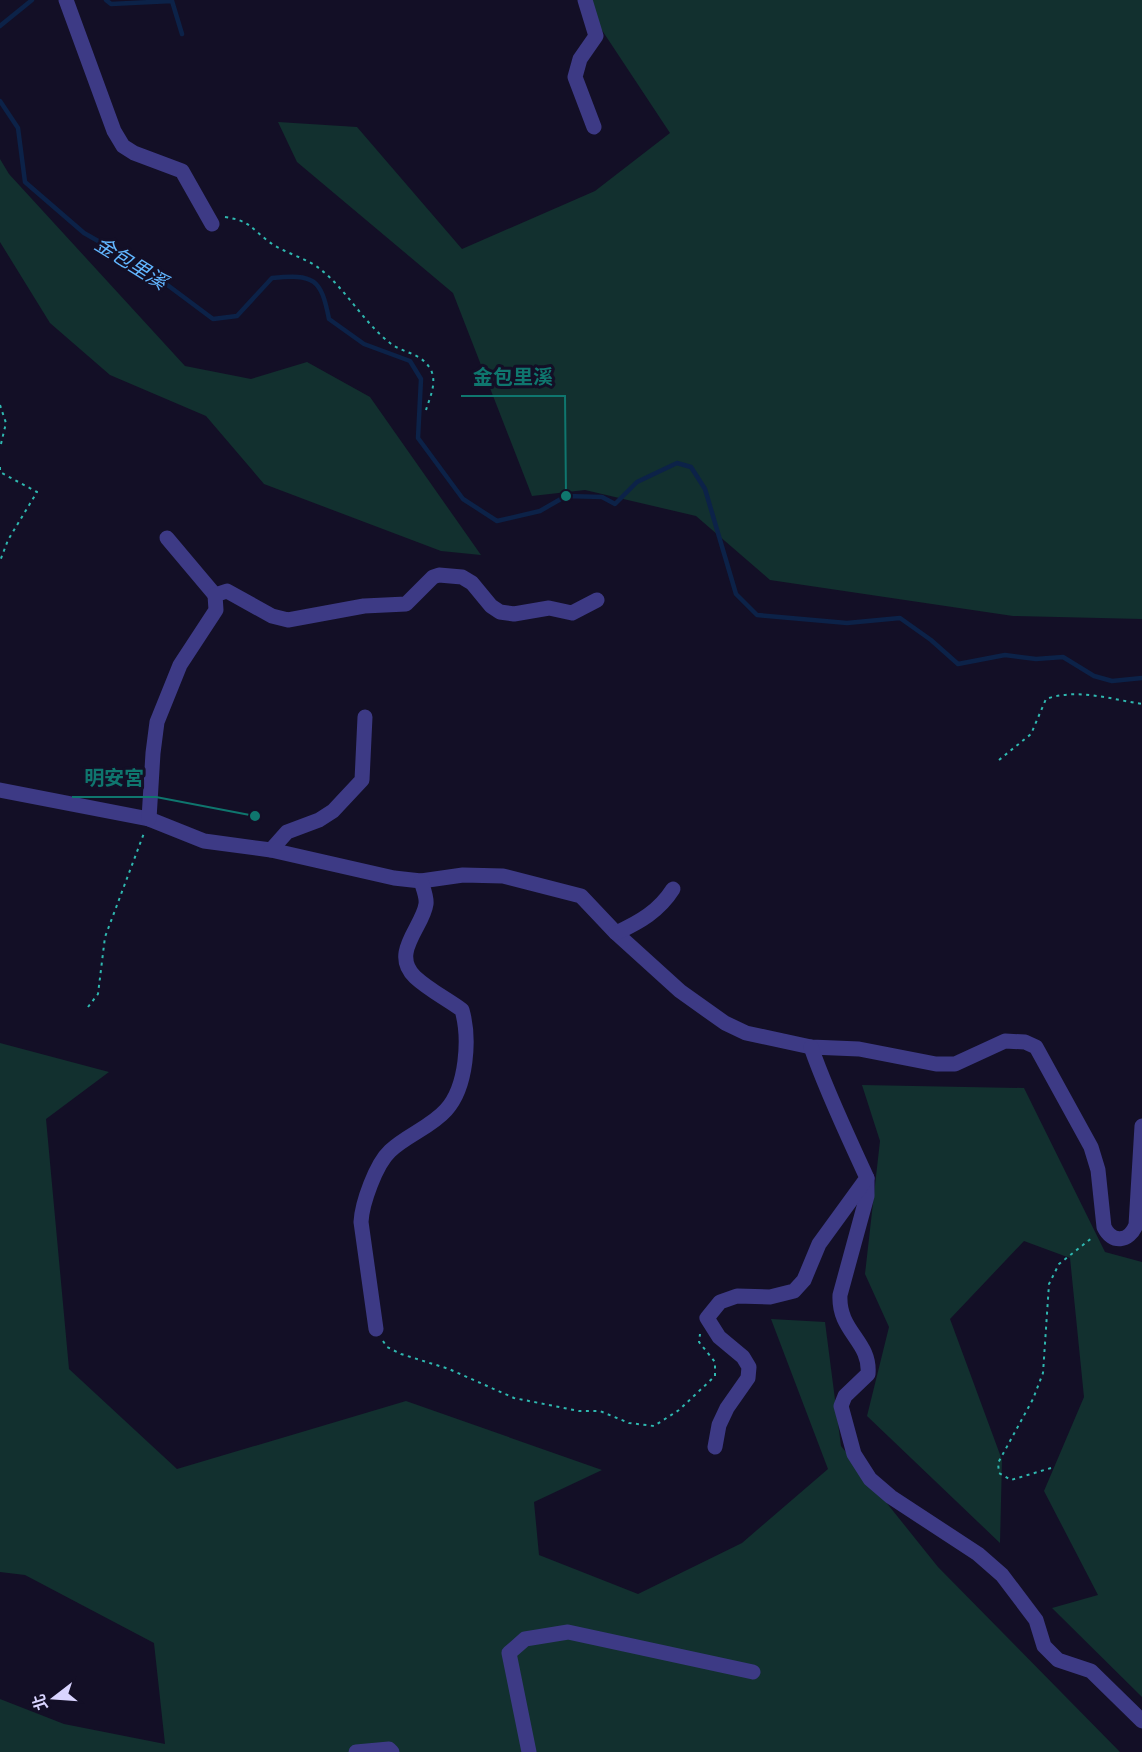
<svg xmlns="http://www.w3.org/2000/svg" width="1142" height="1752" font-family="Arial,'Noto Sans TC',sans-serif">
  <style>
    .green { fill: #12302f }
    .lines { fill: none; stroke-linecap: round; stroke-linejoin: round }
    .stream { stroke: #0c2248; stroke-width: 4.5 }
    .path { stroke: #2fb8b0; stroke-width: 2; stroke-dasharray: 3 4.5; stroke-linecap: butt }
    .minor { stroke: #3d3a85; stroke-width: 15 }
    .labels { text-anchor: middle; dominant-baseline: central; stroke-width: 6; stroke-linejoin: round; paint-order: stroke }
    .water-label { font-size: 20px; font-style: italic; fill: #62b6ff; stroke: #130f26 }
    .leader { fill: none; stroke: #0f766e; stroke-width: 2 }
    .callout-dot { fill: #0f766e; stroke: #130f26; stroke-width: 2 }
    .callout-label { font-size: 20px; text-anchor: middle; font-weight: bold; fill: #0f766e; stroke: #130f26; stroke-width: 6; stroke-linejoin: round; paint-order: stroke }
  </style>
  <rect width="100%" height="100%" fill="#130f26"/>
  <!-- green -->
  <g class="green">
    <path d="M582,0H1142V619L1013,616L770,580L696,516L585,490L532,496L453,293L297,162L278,122L357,127L462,249L595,191L670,133Z"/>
    <path d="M0,159L9,174L185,366L251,379L307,362L370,397L481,555L441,551L264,484L206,416L110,375L50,323L0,242Z"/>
    <path d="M0,1043L109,1072L46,1119L69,1369L177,1469L406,1401L602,1470L534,1502L539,1555L638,1594L742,1543L828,1469L771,1319L825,1322L841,1446L938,1567L1120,1752H0V1699L64,1724L165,1744L154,1643L25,1575L0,1572Z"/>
    <path d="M862,1085L1024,1088L1105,1252L1142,1262V1697L1052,1608L1098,1595L1044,1491L1084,1397L1070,1258L1024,1241L950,1319L1002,1460L1000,1543L867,1416L889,1327L865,1274L880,1141Z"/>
  </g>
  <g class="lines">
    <!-- stream -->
    <g class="stream">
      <path d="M106,0L111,4L172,1L182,34"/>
      <path d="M0,26L32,0"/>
      <path d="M0,101L18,128L25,182L84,233L142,266L213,319L237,316L272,278C314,274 321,278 329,319L364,344L410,361L421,379L418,438L463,499L497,521L540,511L566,496L602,497L615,504L637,482L677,463L691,467L705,489L736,594L757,615L847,623L900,618L931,640L958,664L1005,655L1036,659L1063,657L1094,676L1112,681L1142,678"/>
    </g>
    <!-- path -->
    <g class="path">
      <path d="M225,217C250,221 250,227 268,241C283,253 305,257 320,269C346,289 363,322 390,343C404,354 421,352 431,370C437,383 430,397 426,410"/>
      <path d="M0,405L6,423L0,448"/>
      <path d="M0,467V472L37,492L8,540L0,561"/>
      <path d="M999,760L1031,734L1046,699C1077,688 1110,699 1142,704"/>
      <path d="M88,1007L98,994L105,937L144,833"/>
      <path d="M383,1341L387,1347L401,1354L449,1369L514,1398L579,1411H600L629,1423L654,1426L679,1410L715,1376V1362L699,1342L700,1334"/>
      <path d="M1051,1468L1011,1480L999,1473L998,1463L1033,1399L1043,1373L1049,1284L1059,1264L1093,1237"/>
    </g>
    <!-- minor -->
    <g class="minor">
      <path d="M66,0L114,131L123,146L134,153L182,171L212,224"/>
      <path d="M585,0L596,36L580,59L575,77L594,127"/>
      <path d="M167,538L215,595"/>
      <path d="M0,790L149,819L204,841L271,850L394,878L421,881L463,875L503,876L581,896L616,933L680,991L725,1023L746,1033L811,1047L859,1049L936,1064H955L1005,1041L1025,1042L1036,1047L1091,1147L1098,1170L1104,1227C1112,1244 1129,1242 1136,1225L1142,1126"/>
      <path d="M149,819L153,753L157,722L180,665L216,610L215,595L227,591L272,616L288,620L364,606L406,604L433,577L439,575L462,577L472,583L491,606L500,612L514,614L549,608L572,613L597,600"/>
      <path d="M271,850L287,832L319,820L333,811L362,780L365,717"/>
      <path d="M616,933C640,922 659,911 673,889"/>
      <path d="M867,1178V1196L840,1295C838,1332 871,1341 868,1374L845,1396L841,1406L854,1454L870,1479L891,1497L978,1554L1002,1575L1036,1620L1044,1646L1058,1660L1091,1671L1142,1721"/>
      <path d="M376,1329L361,1222C362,1203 376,1164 390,1151C407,1135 431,1127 446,1110C467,1087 470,1038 462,1010C447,999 429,990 415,977C390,953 423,927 426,904C427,897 423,888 421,881"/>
      <path d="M715,1447L719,1425L727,1408L748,1378L749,1367L743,1357L719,1337L707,1318L720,1302L737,1296L770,1297L794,1291L804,1280L819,1244L867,1178C847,1134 827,1093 811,1047"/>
      <path d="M356,1752L389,1749L392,1752"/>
      <path d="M529,1752L509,1653L525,1639L568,1632L753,1672"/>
    </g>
  </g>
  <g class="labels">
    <!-- water labels -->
    <g class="water-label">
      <text transform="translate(131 263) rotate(32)">金包里溪</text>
    </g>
  </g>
  <!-- callouts -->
  <path class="leader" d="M566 496L565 396H461M255 816L156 797H72"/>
  <g class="callout-dot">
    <circle cx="566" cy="496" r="6"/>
    <circle cx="255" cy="816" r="6"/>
  </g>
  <g class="callout-label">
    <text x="513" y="384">金包里溪</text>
    <text x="114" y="785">明安宮</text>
  </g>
  <!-- north arrow -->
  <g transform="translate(54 1698) rotate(253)" stroke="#130f26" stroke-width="4.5" paint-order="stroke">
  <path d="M0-4.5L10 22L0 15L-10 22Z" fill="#d9d4ff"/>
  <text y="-9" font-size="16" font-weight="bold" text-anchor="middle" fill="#d9d4ff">北</text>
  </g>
</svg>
